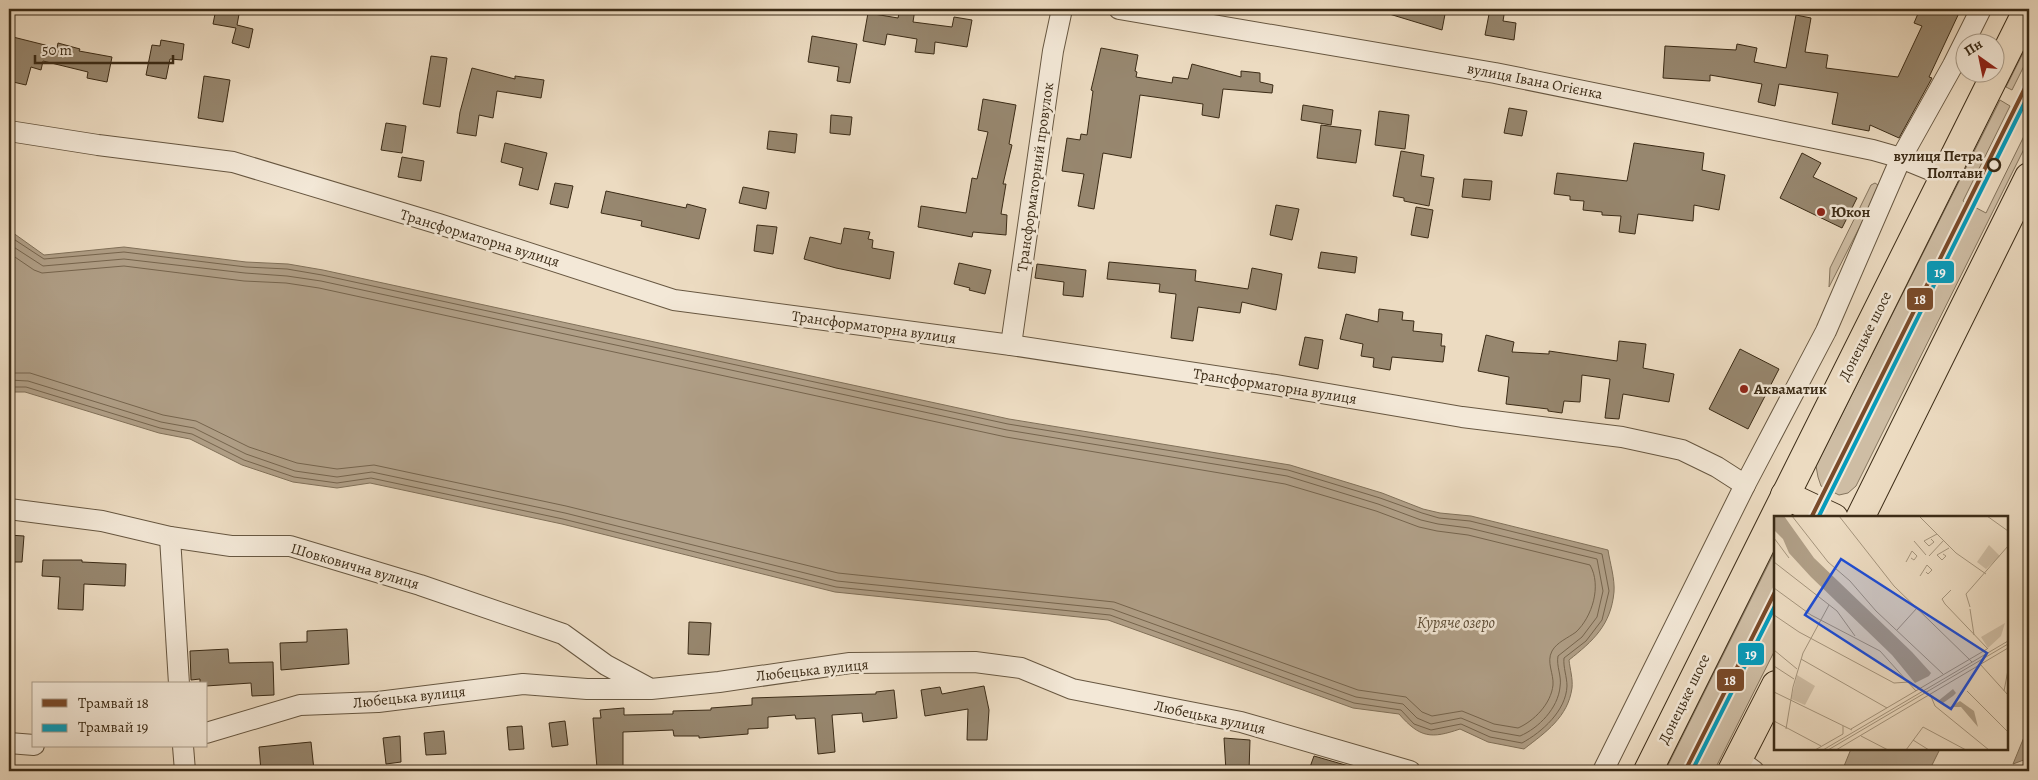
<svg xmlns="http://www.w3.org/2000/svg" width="2038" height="780" font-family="Alegreya,serif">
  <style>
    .green { fill: #cebda4; stroke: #84745d }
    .water { fill: #b09f87; stroke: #81715a }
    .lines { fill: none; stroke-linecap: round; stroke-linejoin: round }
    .shore { stroke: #76654e; stroke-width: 1 }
    .building { fill: #97876f; stroke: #3b2b16 }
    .minor-casing { stroke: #675741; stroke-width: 22 }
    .trunk-casing { stroke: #3b2b16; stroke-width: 30 }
    .minor { stroke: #f3e8d7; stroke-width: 20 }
    .trunk { stroke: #ecdbc1; stroke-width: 28 }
    .tram-1-casing { stroke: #f3e8d7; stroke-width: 8 }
    .tram-2-casing { stroke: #f3e8d7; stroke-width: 8 }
    .tram-1 { stroke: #7a4b2a; stroke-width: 4 }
    .tram-2 { stroke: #069cbc; stroke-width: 4 }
    .stop-dot { fill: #f3e8d7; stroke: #3b2b16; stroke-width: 2.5 }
    .poi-dot { fill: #8f2418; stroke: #f3e8d7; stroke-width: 2 }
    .labels { text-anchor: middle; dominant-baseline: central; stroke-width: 5; stroke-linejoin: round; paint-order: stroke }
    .street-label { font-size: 15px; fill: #3b2b16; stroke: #f3e8d7 }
    .stop-label { font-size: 15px; font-weight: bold; fill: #3b2b16; stroke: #f3e8d7; text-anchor: end }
    .poi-label { font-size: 15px; font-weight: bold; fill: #3b2b16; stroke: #f3e8d7; text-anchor: start }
    .water-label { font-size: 16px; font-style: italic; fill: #5e4e38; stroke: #f3e8d7 }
    .inset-road { fill: none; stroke: #a5957d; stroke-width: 1 }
    .view { fill: #1d4ed8; fill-opacity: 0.15; stroke: #1d4ed8; stroke-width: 2.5 }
    .inset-edge { fill: none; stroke: #3b2b16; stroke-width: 2.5 }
    .line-badge { stroke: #f3e8d7; stroke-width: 2 }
    .badge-label { font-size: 14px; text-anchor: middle; font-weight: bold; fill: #fff }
  </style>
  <rect width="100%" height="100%" fill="#ecdbc1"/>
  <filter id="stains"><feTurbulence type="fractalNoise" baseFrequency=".004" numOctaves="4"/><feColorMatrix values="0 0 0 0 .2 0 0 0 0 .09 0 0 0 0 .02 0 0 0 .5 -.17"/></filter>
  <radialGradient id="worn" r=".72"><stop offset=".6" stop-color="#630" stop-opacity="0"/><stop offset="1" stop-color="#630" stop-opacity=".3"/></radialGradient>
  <!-- green -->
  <g class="green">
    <path d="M2029,41V56L2012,90L2006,87Z"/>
    <path d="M2000,100L2010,106L1963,201L1986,213L2029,126V139L1856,486L1848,493L1839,495L1821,486L1818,477L1816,466Z"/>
    <path d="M1875,183L1878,185V191L1829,287L1830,268L1871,185Z"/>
    <path d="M1775,551V650L1714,771H1665Z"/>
  </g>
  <!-- water -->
  <g class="water">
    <path d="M9,230L44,255L124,247L246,262L288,264L323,270L1009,419L1290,465L1382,493L1423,509L1440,513L1471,516L1608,550C1610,563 1615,579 1614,592C1611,625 1593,641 1569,660C1570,669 1573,679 1572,688C1568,717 1546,732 1524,749L1488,742L1460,729C1431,739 1420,738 1399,714L1353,708L1108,620L835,592L562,524L370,483L337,488L293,482L242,465L190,439L159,433L25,392H9Z"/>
    <path d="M2029,725V758L2013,764Z"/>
    <path d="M1851,749H1940L1929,771H1842Z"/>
  </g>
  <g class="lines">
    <!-- shore -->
    <g class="shore">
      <path d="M9,236L44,259L124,252L246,267L287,269L322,275L1008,424L1288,470L1380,498L1422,513L1439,518L1470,521L1602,554L1609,591L1602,620L1586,641L1564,658C1563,667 1567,677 1567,686C1566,711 1542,732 1522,743L1490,737L1461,724L1431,730L1414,724L1401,710L1354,703L1110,615L836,587L563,519L371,478L337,483L294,477L244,460L192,434L160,428L26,387H9"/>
      <path d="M9,244L43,266L124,259L245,273L287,276L321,281L1007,430L1287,476L1378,504L1421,520L1438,524L1469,528L1597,559L1603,591L1597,617L1582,637L1558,656C1556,666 1562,676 1560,687C1558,708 1539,728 1520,736L1492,731L1461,718L1431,724L1417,718L1403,704L1356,697L1112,609L837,581L565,513L372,472L337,477L295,471L246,454L194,428L161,422L28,381L9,380"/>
      <path d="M9,253L34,270L42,273L124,266L244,281L286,283L319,288L1006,437L1285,484L1376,511L1419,527L1437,531L1468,535L1590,565C1602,586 1592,617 1576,632C1568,638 1557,642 1552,651C1546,662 1554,674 1553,685C1551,704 1534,721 1518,728L1494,724L1462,711L1432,716L1422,712L1406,697L1358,690L1114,602L838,573L566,506L374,465L337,469L297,463L249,447L196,421L163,415L30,373H9"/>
    </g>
  </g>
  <!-- building -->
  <g class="building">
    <path d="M216,9H240L237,25L253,29L249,48L232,43L236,28L213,24Z"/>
    <path d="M900,9H915L913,22L952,27L954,17L972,20L967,47L935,42L934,54L915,52L917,39L887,34L885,45L863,41L868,13L898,18Z"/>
    <path d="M1387,9H1446L1442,30L1386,13Z"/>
    <path d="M1490,9H1505L1503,21L1516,23L1514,40L1485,35Z"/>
    <path d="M1920,9H1949L1959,13L1929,77L1932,78L1899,138L1870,125L1869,131L1832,124L1838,93L1779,84L1775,106L1758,102L1762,84L1710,75V81L1663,78L1665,46L1736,50L1737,44L1757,48L1754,62L1786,68L1796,15L1811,18L1805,52L1828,55L1826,68L1898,77L1922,26L1914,23Z"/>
    <path d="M9,36L57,48L58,43L80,49L79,51L112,57L107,82L87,78L88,72L43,61L41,70L31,67L26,85L9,81Z"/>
    <path d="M812,36L857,44L850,83L837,81L839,67L808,62Z"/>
    <path d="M161,40L184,44L182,60L170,59L166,79L146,75L152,45L160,46Z"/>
    <path d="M1101,48L1138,55L1135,71L1137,72L1136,77L1172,83L1173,77L1188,79L1192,64L1241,77V71L1260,73V82L1273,85L1272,93L1223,89L1219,118L1202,115L1203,104L1140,95L1131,158L1103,153L1094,209L1078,206L1084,174L1062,171L1067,138L1080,140L1081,134L1087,135L1093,91L1091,90Z"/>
    <path d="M431,56L447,58L440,107L423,104Z"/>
    <path d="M472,68L515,79V76L544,80L541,98L497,91L493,118L479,115L476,136L457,133L460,112Z"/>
    <path d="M204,76L230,80L223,122L198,118Z"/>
    <path d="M983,99L1016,105L1009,144L1012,145L1003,184H1006L1001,214L1007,215L1006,235L973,232L972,237L918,227L921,206L966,213L972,178L977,179L988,132L978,130Z"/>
    <path d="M1303,105L1333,110L1331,125L1301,120Z"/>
    <path d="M1509,108L1527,111L1522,136L1504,133Z"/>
    <path d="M1379,111L1409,115L1405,149L1375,145Z"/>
    <path d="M831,115L852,117L850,135L830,133Z"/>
    <path d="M386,123L406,126L402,153L381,150Z"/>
    <path d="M1321,125L1361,130L1356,163L1317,158Z"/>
    <path d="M769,131L797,134L795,153L767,149Z"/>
    <path d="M505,143L547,153L538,190L519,185L523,168L501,162Z"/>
    <path d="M1634,143L1704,153L1702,170L1725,175L1719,210L1694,205L1693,221L1638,214L1635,234L1619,232L1621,216L1602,215V212L1583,210L1584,201L1570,200V196L1554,194L1557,173L1627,181Z"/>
    <path d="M1401,151L1424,155L1421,176L1434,178L1429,206L1404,201V198L1393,196Z"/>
    <path d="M1802,153L1821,163L1813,177L1857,198L1842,228L1780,198Z"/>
    <path d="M402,157L424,161L421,181L398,177Z"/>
    <path d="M1464,179L1492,181L1490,200L1462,197Z"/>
    <path d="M555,183L573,186L568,208L550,204Z"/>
    <path d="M743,187L769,192L766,209L739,203Z"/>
    <path d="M606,191L686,208L687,204L706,209L699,239L641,226L642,221L601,213Z"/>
    <path d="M1276,205L1299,209L1292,240L1270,235Z"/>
    <path d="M1416,207L1433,210L1428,238L1411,235Z"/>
    <path d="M757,225L777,227L773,254L754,251Z"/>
    <path d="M844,228L870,232L868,239L873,240L872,248L894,252L890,279L836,268L804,259L810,237L841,244Z"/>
    <path d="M1321,252L1357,257L1355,273L1318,268Z"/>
    <path d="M1109,262L1196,270L1195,281L1248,289L1252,268L1282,274L1276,310L1242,302L1240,313L1198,307L1193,341L1171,338L1176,294L1159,292L1160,284L1107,279Z"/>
    <path d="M959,263L991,270L985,294L969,290L970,288L954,284Z"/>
    <path d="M1037,264L1086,270L1083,297L1063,295L1064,282L1035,278Z"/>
    <path d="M1379,309L1403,312L1402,320L1414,321L1413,331L1442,334L1441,346H1445L1443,362L1392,357L1390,370L1373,367L1374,358L1361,356L1363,344L1340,339L1346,314L1378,322Z"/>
    <path d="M1486,335L1514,342L1512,352L1549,354V351L1617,361L1619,341L1646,344L1643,368L1674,374L1669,402L1623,394L1619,419L1605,418L1610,379L1582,375L1580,402L1564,401L1562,413L1548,411V409L1506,404L1509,377L1478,371Z"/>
    <path d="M1305,337L1323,340L1318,369L1299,365Z"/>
    <path d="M1740,349L1779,369L1748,429L1709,409Z"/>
    <path d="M9,535L24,536L22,562H9Z"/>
    <path d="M43,560H82V562L126,564L125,586L84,584L83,610L58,609L60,577L42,576Z"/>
    <path d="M689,622L711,623L709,655L688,654Z"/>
    <path d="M347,629L349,664L281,670L280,643L307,642V631Z"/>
    <path d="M228,649L229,663L273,662L274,695L252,696L251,683L206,686V684H200V679L191,680L190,651Z"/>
    <path d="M984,686L989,710L987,740H967L968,709L925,716L921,690L940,687L942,694Z"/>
    <path d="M894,690L897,718L863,722L862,713L832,715L835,752L818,754L815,718L796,719L795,715L768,717V728L748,729V734L699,738V736H674L673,730L623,732V771H608V768H597L593,718H601L600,710L624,708V715L673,714V711L711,710V708L752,705V698L876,694V692Z"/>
    <path d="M565,721L568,745L552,747L549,723Z"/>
    <path d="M522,726L524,749L509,750L507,727Z"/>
    <path d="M444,731L446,754L426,755L424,733Z"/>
    <path d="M400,736L401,762L386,764L383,738Z"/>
    <path d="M1224,738L1250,740L1249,771H1226Z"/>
    <path d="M311,742L314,770L261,771L259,747Z"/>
    <path d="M1314,756L1366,771H1322L1310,767Z"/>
  </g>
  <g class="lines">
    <!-- minor casing -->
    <g class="minor-casing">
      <g id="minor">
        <path d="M1119,9L1495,73L1873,150L1901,158L1945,176"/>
        <path d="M9,131L98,145L233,162L439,224L674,300L1011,345L1275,385L1462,417L1622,437L1682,450L1717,467L1745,485"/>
        <path d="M1011,345L1053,51L1062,9"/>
        <path d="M9,509L102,521L170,537L231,546H290L420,585L563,634L606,665L647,687"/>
        <path d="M170,537L179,684"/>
        <path d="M206,733L300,705L378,702L523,684L587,689H651L719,682L850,663L975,662L1021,668L1072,689L1241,722L1410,771"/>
        <path d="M9,743L34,745"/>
        <path d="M183,746L185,771"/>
        <path d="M1738,759L1754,771"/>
        <path d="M1603,771L1745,485L1826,331L1901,158L1953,65L1981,9"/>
      </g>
    </g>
    <!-- trunk casing -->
    <g class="trunk-casing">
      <g id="trunk">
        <path d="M1785,495L1834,518"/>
        <path d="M1860,518L2029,177"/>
        <path d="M1648,771L2028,9"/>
        <path d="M1732,771L1776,685"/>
      </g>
    </g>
    <!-- minor -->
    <use href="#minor" class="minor"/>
    <!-- trunk -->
    <use href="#trunk" class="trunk"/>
    <!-- tram-1 casing -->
    <g class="tram-1-casing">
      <g id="tram-1">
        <path d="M1811,518L2029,80"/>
        <path d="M1685,771L1776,590"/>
      </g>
    </g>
    <!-- tram-2 casing -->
    <g class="tram-2-casing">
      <g id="tram-2">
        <path d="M1818,518L2029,94"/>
        <path d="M1692,771L1776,604"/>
      </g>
    </g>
    <!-- tram-1 -->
    <use href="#tram-1" class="tram-1"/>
    <!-- tram-2 -->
    <use href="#tram-2" class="tram-2"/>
  </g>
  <!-- markers -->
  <circle class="stop-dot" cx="1994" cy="165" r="6"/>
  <g class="poi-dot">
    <circle cx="1821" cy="212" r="5"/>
    <circle cx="1744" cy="389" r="5"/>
  </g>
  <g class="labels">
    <!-- street labels -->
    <g class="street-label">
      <text transform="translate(1535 81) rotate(11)">вулиця Івана Огієнка</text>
      <text transform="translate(1035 177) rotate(-82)">Трансформаторний провулок</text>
      <text transform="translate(480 238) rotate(17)">Трансформаторна вулиця</text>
      <text transform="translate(874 327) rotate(8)">Трансформаторна вулиця</text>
      <text transform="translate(1865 336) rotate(-63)">Донецьке шосе</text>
      <text transform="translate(1275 386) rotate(9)">Трансформаторна вулиця</text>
      <text transform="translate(355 566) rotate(16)">Шовковична вулиця</text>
      <text transform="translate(812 670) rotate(-6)">Любецька вулиця</text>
      <text transform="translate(409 697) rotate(-6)">Любецька вулиця</text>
      <text transform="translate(1684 699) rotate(-64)">Донецьке шосе</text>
      <text transform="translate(1210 717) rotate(12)">Любецька вулиця</text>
    </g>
    <!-- stop labels -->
    <g class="stop-label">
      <text x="1983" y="156">вулиця Петра<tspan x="1983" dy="17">Полтави</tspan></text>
    </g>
    <!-- poi labels -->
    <g class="poi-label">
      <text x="1831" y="212">Юкон</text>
      <text x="1754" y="389">Акваматик</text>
    </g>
    <!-- water labels -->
    <g class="water-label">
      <text x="1456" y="623">Куряче озеро</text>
    </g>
  </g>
  <!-- overview -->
  <g transform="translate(1774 516)">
    <rect width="234" height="234" fill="#ecdbc1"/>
    <path d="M215,29L226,40L212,53L203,46ZM231,107L227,120L214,132L207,121ZM23,159L41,170L31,189L17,183Z" fill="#cebda4"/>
    <path d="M0,0H10L40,42L138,136L157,157L155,160L141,167L118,139L37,61L15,37L9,23L0,14ZM179,173L182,177L179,180L169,187L164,185ZM186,185L200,195L204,211L187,191H176Z" fill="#b09f87"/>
    <path class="inset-road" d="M18,0L54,46L76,65L102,95L169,158M65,0L120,70L198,146M145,0L182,37L212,58M213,0L234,15M0,22L15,42M157,23L160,26L155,30L150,25L163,18M140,25L152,39M169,38L172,40L168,44L163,39L175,32M155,40L170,24M0,46L63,95L81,120M132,46L138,35L143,40L140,44L137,42M146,60L153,49L158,54L154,58L152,56M0,72L37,99L106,135L142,175M177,74L168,83L171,88L214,133M196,91L192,78L234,30M196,93L200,119M0,99L25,116L120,167L135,166M123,114L143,92M0,134L23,153M27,143L113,192M206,148L234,179M0,150L20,163M193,175L234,216M230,175L234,154M0,176L78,214M156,178L161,190L215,234M0,205L47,230M12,213L19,171L29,137L55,89M77,213L213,133M87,220L114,234M139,224L155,234M41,234L69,218V210M49,234L234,125M54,234L234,128M62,234L234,132M132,234L149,211L192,234"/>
    <path class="view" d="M67,43L213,137L177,193L31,99Z"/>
    <rect width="234" height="234" class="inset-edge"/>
  </g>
  <g class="line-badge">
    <rect x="1926" y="260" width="29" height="24" rx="5" fill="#069cbc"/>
    <rect x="1906" y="287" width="28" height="24" rx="5" fill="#7a4b2a"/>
    <rect x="1737" y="642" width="28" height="24" rx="5" fill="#069cbc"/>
    <rect x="1716" y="668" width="29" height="24" rx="5" fill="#7a4b2a"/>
  </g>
  <g class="badge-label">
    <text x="1940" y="277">19</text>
    <text x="1920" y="304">18</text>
    <text x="1751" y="659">19</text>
    <text x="1730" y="685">18</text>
  </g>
  <!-- margin -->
  <rect width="2038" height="780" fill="none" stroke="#ecdbc1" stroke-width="30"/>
  <rect x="10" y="10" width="2018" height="760" fill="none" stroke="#3b2b16" stroke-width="2.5"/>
  <rect x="15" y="15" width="2008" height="750" fill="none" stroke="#3b2b16"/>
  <!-- legend -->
  <rect x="32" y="682" width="175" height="65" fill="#f3e8d7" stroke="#a99c8a"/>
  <rect x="42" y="699" width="25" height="8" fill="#7a4b2a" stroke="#a99c8a"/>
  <text x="78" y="708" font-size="15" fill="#3b2b16">Трамвай 18</text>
  <rect x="42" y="724" width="25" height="8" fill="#069cbc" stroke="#a99c8a"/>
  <text x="78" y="732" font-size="15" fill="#3b2b16">Трамвай 19</text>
  <!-- north arrow -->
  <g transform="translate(1980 58) rotate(327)"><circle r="24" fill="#f3e8d7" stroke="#a99c8a"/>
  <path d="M0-4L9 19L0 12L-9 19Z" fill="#8f2418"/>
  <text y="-8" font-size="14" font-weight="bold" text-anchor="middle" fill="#3b2b16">Пн</text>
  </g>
  <!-- scale -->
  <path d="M35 55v8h138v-8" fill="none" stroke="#3b2b16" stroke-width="2.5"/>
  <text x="42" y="55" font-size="15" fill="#3b2b16" stroke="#f3e8d7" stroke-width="4" paint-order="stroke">50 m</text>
  <rect width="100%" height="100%" filter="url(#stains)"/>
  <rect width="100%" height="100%" fill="url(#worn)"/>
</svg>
